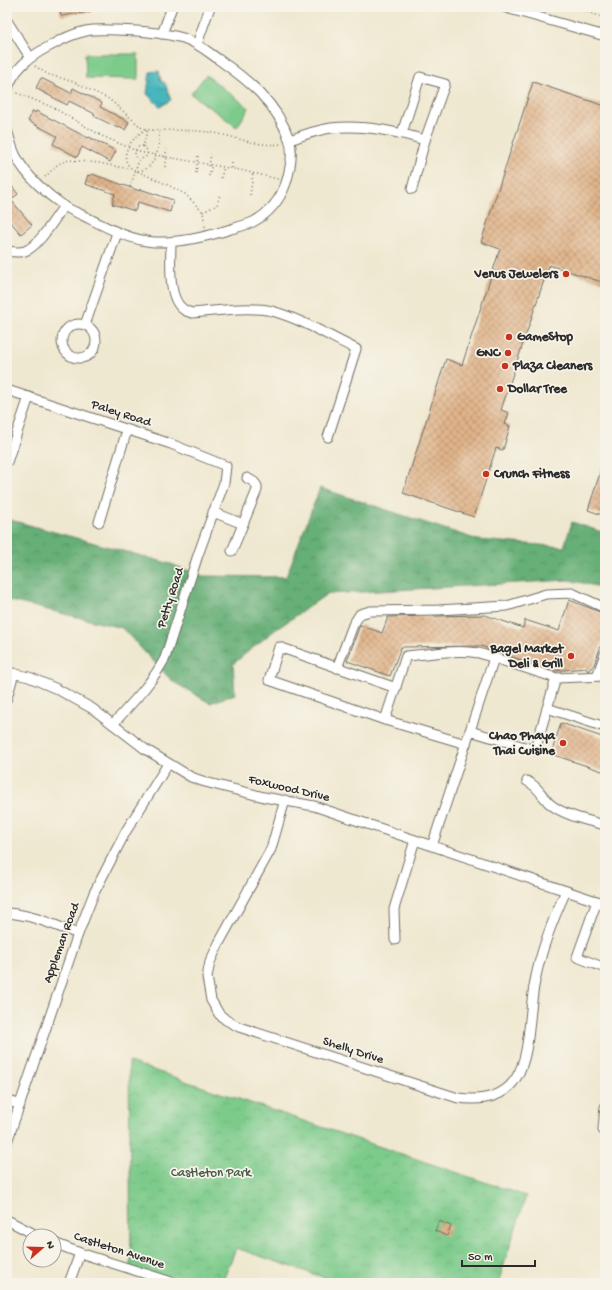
<svg xmlns="http://www.w3.org/2000/svg" width="612" height="1290" font-family="'Gochi Hand',sans-serif">
  <style>
    .green { fill: #7dcb8b; stroke: #547b5b }
    .forest { fill: url(#forest-crowns); stroke: #486d51 }
    .park { fill: url(#park-crowns); stroke: #547b5b }
    .water { fill: url(#water-ripples); stroke: #387074 }
    .building { fill: url(#building-cross-hatch) }
    .lines { fill: none; stroke-linecap: round; stroke-linejoin: round }
    .minor-casing { stroke: #706d65; stroke-width: 11 }
    .path { stroke: #706d65; stroke-width: 1.5; stroke-dasharray: 1 3; stroke-linecap: butt }
    .minor { stroke: #fff; stroke-width: 9 }
    .poi-dot { fill: #c8321e; stroke: #f7f3e8; stroke-width: 1.5 }
    .labels { text-anchor: middle; dominant-baseline: central; stroke-width: 3.5; stroke-linejoin: round; paint-order: stroke }
    .poi-label { font-size: 13px; font-weight: bold; fill: #2b2b2b; stroke: #f7f3e8; text-anchor: end }
    .street-label { font-size: 13px; fill: #2b2b2b; stroke: #f7f3e8 }
    .park-label { font-size: 13px; fill: #445b48; stroke: #f7f3e8 }
  </style>
  <defs>
    <pattern id="forest-crowns" width="20" height="18" patternUnits="userSpaceOnUse"><rect width="20" height="18" fill="#66af77"/><path d="M2 6a3 3 0 1 1 6 0M12 15a3 3 0 1 1 6 0" fill="none" stroke="#548f62"/></pattern>
    <pattern id="park-crowns" width="20" height="18" patternUnits="userSpaceOnUse"><rect width="20" height="18" fill="#7dcb8b"/><path d="M2 6a3 3 0 1 1 6 0M12 15a3 3 0 1 1 6 0" fill="none" stroke="#6cae78"/></pattern>
    <pattern id="water-ripples" width="26" height="14" patternUnits="userSpaceOnUse"><rect width="26" height="14" fill="#46b6bd"/><path d="M2 4q2-2 4 0t4 0M15 11q2-2 4 0t4 0" fill="none" stroke="#3b949a"/></pattern>
    <pattern id="building-cross-hatch" width="8" height="8" patternUnits="userSpaceOnUse"><rect width="8" height="8" fill="#e1b58b"/><path d="M0 0l8 8M0 8l8-8" fill="none" stroke="#b79372"/></pattern>
  </defs>
  <rect width="100%" height="100%" fill="#f7f3e8"/>
  <filter id="ink" filterUnits="userSpaceOnUse"><feTurbulence type="fractalNoise" baseFrequency=".025" numOctaves="2"/><feDisplacementMap in="SourceGraphic" scale="8" xChannelSelector="R" yChannelSelector="G"/><feConvolveMatrix kernelMatrix="1 2 1 2 8 2 1 2 1" color-interpolation-filters="sRGB"/></filter>
  <filter id="wash" filterUnits="userSpaceOnUse"><feTurbulence type="fractalNoise" baseFrequency=".012" numOctaves="4" result="noise"/><feDisplacementMap in="SourceGraphic" scale="16" xChannelSelector="R" yChannelSelector="G"/><feGaussianBlur stdDeviation="0.9" result="paint"/><feColorMatrix in="noise" values="0 0 0 0 0 0 0 0 0 0 0 0 0 0 0 0 0 1.4 0 .05"/><feComposite in="paint" operator="in"/></filter>
  <g filter="url(#wash)">
    <rect width="100%" height="100%" fill="#efe8d0"/>
    <!-- green -->
    <g class="green">
      <path d="M85,54H138V79L86,78Z"/>
      <path d="M206,75L249,108L237,127L191,94Z"/>
    </g>
    <!-- forest -->
    <path class="forest" d="M320,488L478,540L564,547L572,522L605,533V588L569,580L327,594L271,633L233,664L235,694L210,703L172,681L122,628L7,600V519L171,564L202,576L286,577Z"/>
    <!-- park -->
    <path class="park" d="M129,1062L526,1196L498,1283H340L236,1248L222,1283H175L131,1268Z"/>
    <!-- water -->
    <path class="water" d="M159,71L161,81L165,83L171,100L160,107L147,94L150,72Z"/>
    <g id="blocks">
      <!-- building -->
      <g class="building">
        <path d="M59,7H90V12L61,16Z"/>
        <path d="M41,78L71,93L73,88L102,103L100,107L129,122L125,130L119,127L118,128L94,116L95,114L69,101L67,105L39,90L36,88Z"/>
        <path d="M533,82L605,106V283L549,265L501,410L509,413L505,424L510,426L503,450L496,448L474,517L403,493L446,359L462,365L500,249L481,242Z"/>
        <path d="M33,111L35,113L36,111L88,138L89,137L116,151L110,162L82,147L77,157L53,144L57,136L28,121Z"/>
        <path d="M92,174L140,191V189L173,200L170,212L138,202L135,211L112,204L115,194L85,184L88,175L91,176Z"/>
        <path d="M7,180L18,194L11,200L32,225L21,234L7,218Z"/>
        <path d="M603,464H605V516L588,510Z"/>
        <path d="M569,600L605,614V634L594,665L588,671L586,668L553,671L481,646L401,647L390,676L347,661L360,625L382,633L388,617L485,615L523,628L525,620L559,631Z"/>
        <path d="M561,723L605,738V772L551,754Z"/>
        <path d="M439,1221L451,1226L447,1236L435,1231Z"/>
      </g>
    </g>
  </g>
  <g filter="url(#ink)">
    <use href="#blocks" fill-opacity="0" stroke="#706d65" stroke-width="1"/>
    <g class="lines">
      <!-- minor casing -->
      <g class="minor-casing">
        <g id="minor">
          <path d="M503,7L605,36"/>
          <path d="M7,21L30,57"/>
          <path d="M162,34L172,7"/>
          <path d="M197,44L210,7"/>
          <path d="M7,92C12,70 29,57 48,47C60,40 72,34 86,31C96,29 106,30 116,30C138,31 161,32 183,38C196,42 207,51 218,59C248,80 277,103 289,139C294,152 290,170 286,183C280,200 268,214 253,222C246,225 238,227 231,229C206,237 181,243 154,242C129,240 106,227 84,216C78,213 70,210 64,206C48,195 26,176 17,158C12,150 10,139 7,130"/>
          <path d="M290,140C303,135 317,130 331,128C363,124 395,131 425,140L445,84L420,77L402,133"/>
          <path d="M412,189L425,140"/>
          <path d="M171,242C171,259 167,298 183,309C185,311 189,312 192,313C215,311 249,306 272,311C301,319 329,336 356,349L328,437"/>
          <path d="M7,251C14,252 19,253 25,251C39,246 55,218 64,206"/>
          <circle cx="79" cy="341" r="17"/>
          <path d="M85,325L117,233"/>
          <path d="M7,390L171,444L226,466L224,483L198,555L165,658C152,683 132,703 113,724"/>
          <path d="M7,462L29,397"/>
          <path d="M213,512L243,524"/>
          <path d="M99,522L127,430"/>
          <path d="M232,551L257,490V486L254,482L247,478"/>
          <path d="M337,668L353,625L360,614L370,611L438,610L507,606L546,594L572,593L605,608"/>
          <path d="M7,672L29,677L57,689L93,709L145,749L191,777L205,782L264,797L314,806L605,904"/>
          <path d="M597,676L605,654"/>
          <path d="M396,688L279,647L269,680L385,720L406,656C430,654 455,649 479,653L556,678L605,676"/>
          <path d="M7,698L14,673"/>
          <path d="M547,708L605,727"/>
          <path d="M385,720L466,744"/>
          <path d="M470,731L535,750L556,678"/>
          <path d="M527,781C540,788 540,794 549,803C562,815 589,821 605,825"/>
          <path d="M285,800L271,849L219,943L210,962L207,977L211,1000L219,1014L226,1020L239,1027L458,1098C539,1109 524,1033 535,981C541,950 553,919 566,891"/>
          <path d="M432,846L494,658"/>
          <path d="M597,901L577,957L605,968"/>
          <path d="M7,913C33,915 54,925 78,934"/>
          <path d="M395,940L394,909L415,840"/>
          <path d="M7,1100L20,1105"/>
          <path d="M605,1107L603,1130H605"/>
          <path d="M7,1142L78,934L94,893L126,831L168,764"/>
          <path d="M7,1220L38,1236"/>
          <path d="M54,1243L80,1253L175,1283"/>
          <path d="M69,1283L80,1253"/>
        </g>
      </g>
      <!-- path -->
      <g class="path">
        <path d="M573,7L605,18"/>
        <path d="M35,66L47,74L74,82L109,99L142,128L150,130C171,131 194,129 214,133C237,137 257,147 280,144"/>
        <path d="M17,93L54,108L102,136L139,152L240,170L278,179"/>
        <path d="M146,129C133,137 116,156 132,169L166,184L185,194L203,212L205,227"/>
        <path d="M143,146L138,147L135,151V156L139,160L147,156C148,151 147,149 143,146L148,129"/>
        <path d="M165,157L167,149"/>
        <path d="M232,163V169"/>
        <path d="M209,166L211,154"/>
        <path d="M165,167L167,158"/>
        <path d="M138,171C142,170 146,170 149,166C158,158 160,142 159,130"/>
        <path d="M196,173L198,156"/>
        <path d="M209,176L212,165"/>
        <path d="M45,177L58,164L69,160L99,163L130,169"/>
        <path d="M221,178L224,167"/>
        <path d="M130,187L139,160"/>
        <path d="M250,195L253,174"/>
        <path d="M203,212L217,205L220,194"/>
      </g>
      <!-- minor -->
      <use href="#minor" class="minor"/>
    </g>
  </g>
  <!-- markers -->
  <g class="poi-dot">
    <circle cx="566" cy="274" r="4"/>
    <circle cx="509" cy="337" r="4"/>
    <circle cx="508" cy="353" r="4"/>
    <circle cx="505" cy="366" r="4"/>
    <circle cx="500" cy="389" r="4"/>
    <circle cx="486" cy="474" r="4"/>
    <circle cx="571" cy="656" r="4"/>
    <circle cx="563" cy="743" r="4"/>
  </g>
  <g class="labels">
    <!-- poi labels -->
    <g class="poi-label">
      <text x="558" y="274">Venus Jewelers</text>
      <text x="517" y="337" text-anchor="start">GameStop</text>
      <text x="500" y="353">GNC</text>
      <text x="513" y="366" text-anchor="start">Plaza Cleaners</text>
      <text x="508" y="389" text-anchor="start">Dollar Tree</text>
      <text x="494" y="474" text-anchor="start">Crunch Fitness</text>
      <text x="563" y="649">Bagel Market<tspan x="563" dy="15">Deli &amp; Grill</tspan></text>
      <text x="555" y="736">Chao Phaya<tspan x="555" dy="15">Thai Cuisine</tspan></text>
    </g>
    <!-- street labels -->
    <g class="street-label">
      <text transform="translate(121 414) rotate(18)">Paley Road</text>
      <text transform="translate(171 598) rotate(-72)">Petty Road</text>
      <text transform="translate(289 789) rotate(13)">Foxwood Drive</text>
      <text transform="translate(62 943) rotate(-70)">Appleman Road</text>
      <text transform="translate(353 1051) rotate(18)">Shelly Drive</text>
      <text transform="translate(119 1251) rotate(18)">Castleton Avenue</text>
    </g>
    <!-- park labels -->
    <g class="park-label">
      <text x="211" y="1173">Castleton Park</text>
    </g>
  </g>
  <!-- margin -->
  <rect width="612" height="1290" fill="none" stroke="#f7f3e8" stroke-width="24"/>
  <!-- north arrow -->
  <g transform="translate(42 1248) rotate(70)"><circle r="19" fill="#f7f3e8" stroke="#a5a39c"/>
  <path d="M0-3L7 15L0 10L-7 15Z" fill="#c8321e"/>
  <text y="-6" font-size="11" font-weight="bold" text-anchor="middle" fill="#2b2b2b">N</text>
  </g>
  <!-- scale -->
  <path d="M462 1260v6h73v-6" fill="none" stroke="#2b2b2b" stroke-width="2"/>
  <text x="468" y="1260" font-size="12" fill="#2b2b2b" stroke="#f7f3e8" stroke-width="3" paint-order="stroke">50 m</text>
</svg>
